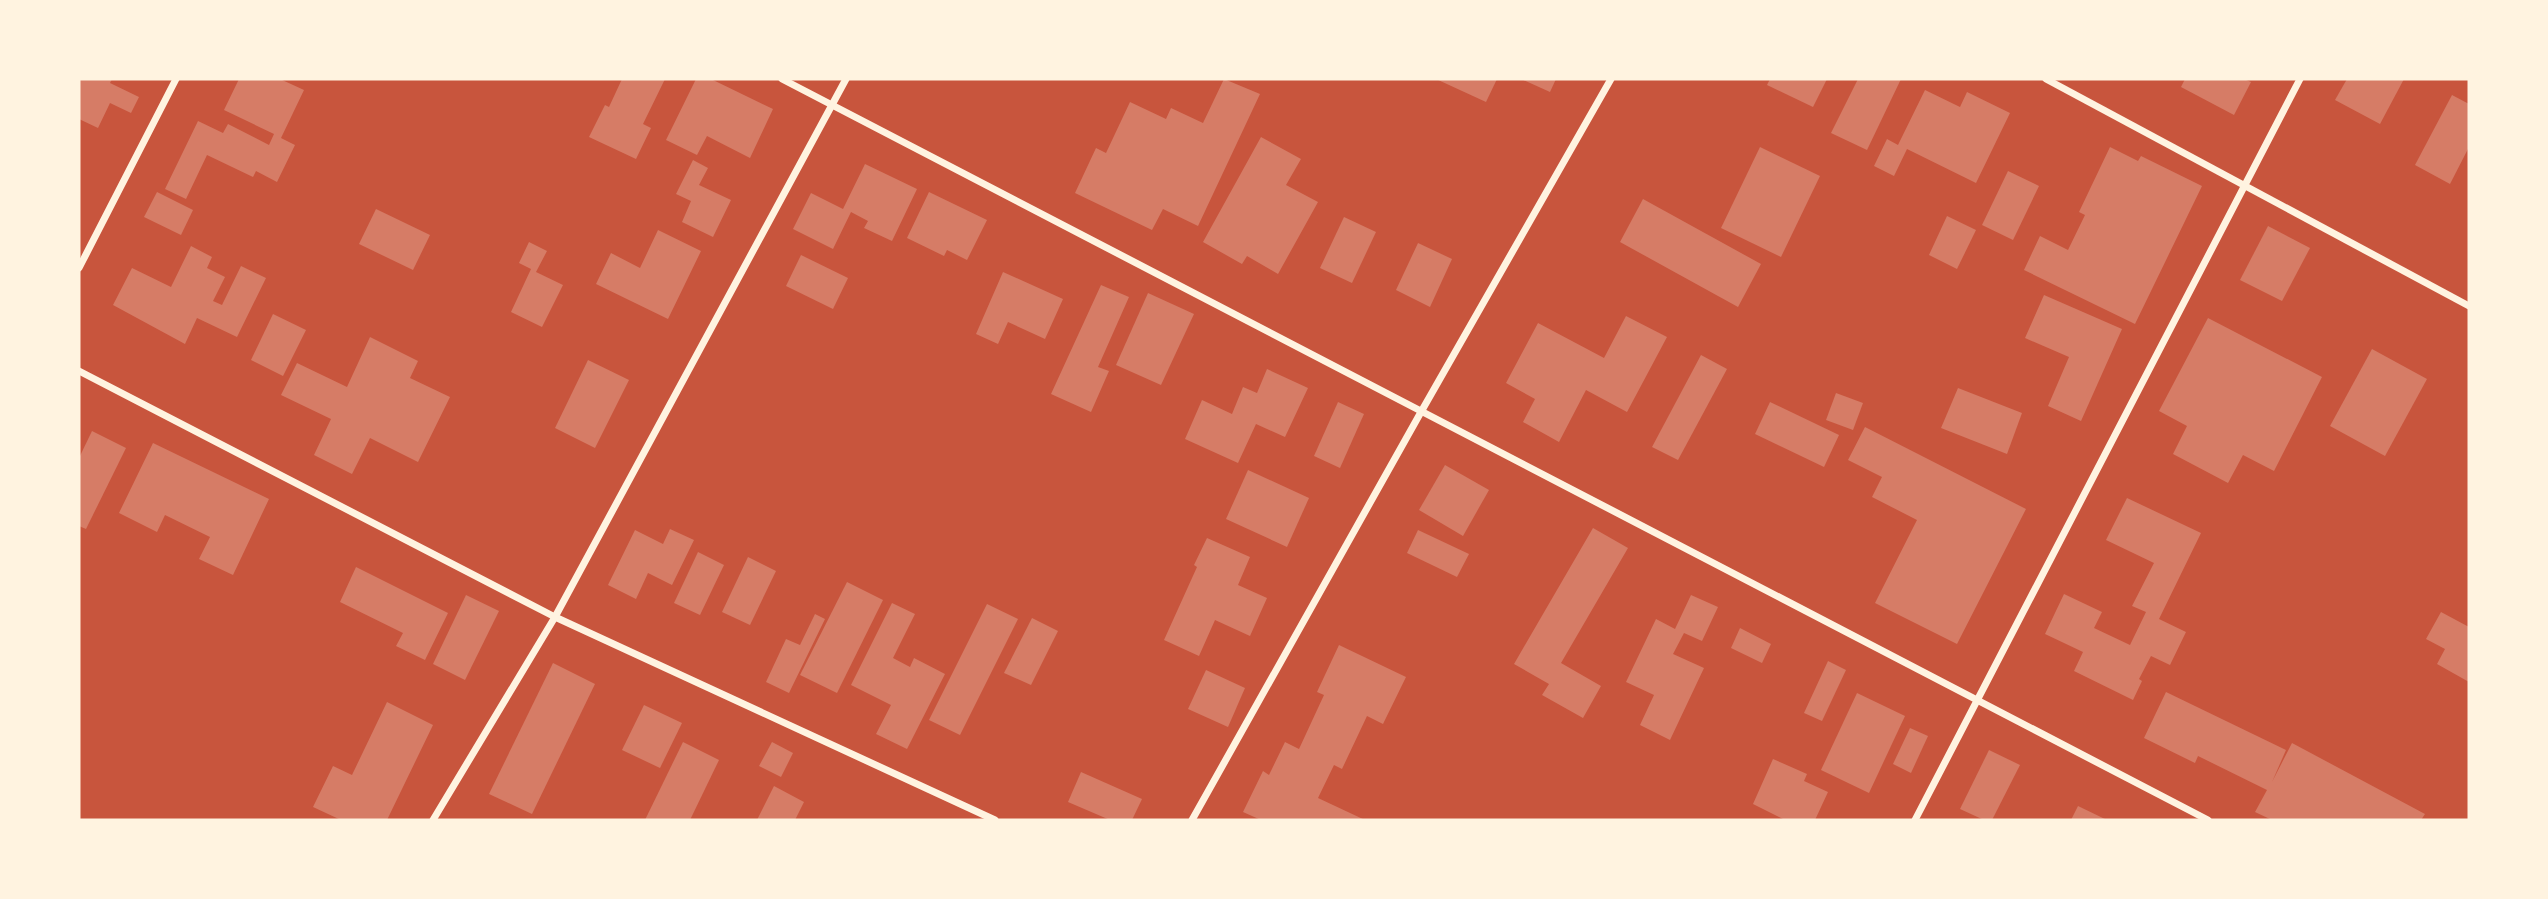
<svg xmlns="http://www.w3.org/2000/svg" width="2548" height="899" font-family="'Golos Text',sans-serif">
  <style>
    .building { fill: #d67c66 }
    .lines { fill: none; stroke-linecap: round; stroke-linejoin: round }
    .minor { stroke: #fff3e0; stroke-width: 7 }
  </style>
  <rect width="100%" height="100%" fill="#c8553d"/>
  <!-- building -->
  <g class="building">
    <path d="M79,79H112L110,83L139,97L131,113L110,103L98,128L79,119Z"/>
    <path d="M239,79H280L304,90L281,138L295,145L277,182L256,171L253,177L207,155L186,199L165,189L198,121L223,133L228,124L269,145L274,134L224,110Z"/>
    <path d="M622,79H665L643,124L651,128L636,159L589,137L605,105L609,107Z"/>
    <path d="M696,79H711L773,109L750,158L707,136L697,155L666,140Z"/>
    <path d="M1224,79L1260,94L1198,226L1163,209L1152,230L1075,193L1096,148L1106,153L1130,102L1166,119L1171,108L1203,123Z"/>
    <path d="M1436,79H1497L1486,102Z"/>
    <path d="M1521,79H1556L1550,92Z"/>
    <path d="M1770,79H1827L1813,107L1767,85Z"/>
    <path d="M1858,79H1901L1867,150L1831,133Z"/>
    <path d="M2185,79H2244L2251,82L2234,115L2181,87Z"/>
    <path d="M2347,79H2404L2380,124L2335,100Z"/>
    <path d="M1925,90L1960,107L1967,92L2010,113L1976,183L1907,149L1894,176L1874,166L1887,139L1898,145Z"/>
    <path d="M2452,95L2469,104V147L2450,184L2415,165Z"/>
    <path d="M1261,137L1301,159L1286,185L1318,202L1278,274L1247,256L1242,264L1203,242Z"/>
    <path d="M1760,147L1820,176L1781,257L1721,228Z"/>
    <path d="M2110,147L2138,161L2141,156L2202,186L2135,324L2024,270L2040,236L2068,250L2085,215L2079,212Z"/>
    <path d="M693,160L708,168L699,185L731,200L713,237L682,222L691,201L676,194Z"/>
    <path d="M865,164L917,189L892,241L864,228L868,221L851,212L833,249L793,229L811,193L843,209Z"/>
    <path d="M2008,171L2039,186L2013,240L1982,225Z"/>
    <path d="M157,192L193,210L181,235L144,217Z"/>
    <path d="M929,192L987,220L967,260L947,250L944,256L907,238Z"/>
    <path d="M1643,199L1761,264L1738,307L1620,242Z"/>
    <path d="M376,209L430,235L413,270L359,244Z"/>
    <path d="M1947,216L1976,230L1957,269L1929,255Z"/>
    <path d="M1344,217L1376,232L1352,283L1320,268Z"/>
    <path d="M2268,226L2310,248L2282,301L2240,280Z"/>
    <path d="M658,230L701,251L668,319L596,284L611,253L640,268Z"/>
    <path d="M529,242L547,251L536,272L563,285L542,327L511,312L531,269L519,263Z"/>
    <path d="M1418,243L1452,259L1430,307L1396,290Z"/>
    <path d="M191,246L212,257L207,268L225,277L213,301L222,305L241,266L266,278L237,337L197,318L185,344L113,305L132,268L171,287Z"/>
    <path d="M801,255L848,278L833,309L786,286Z"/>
    <path d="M1003,272L1063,299L1045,339L1008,322L998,344L976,334Z"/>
    <path d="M1101,285L1129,297L1098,367L1109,371L1091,412L1051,394Z"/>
    <path d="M1148,293L1194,314L1161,385L1116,365Z"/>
    <path d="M2044,295L2122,329L2081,421L2048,406L2069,357L2025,338Z"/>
    <path d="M273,314L306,330L283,376L251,360Z"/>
    <path d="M1626,316L1667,337L1627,412L1586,390L1559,442L1523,422L1535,399L1506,383L1538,323L1604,358Z"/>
    <path d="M2208,318L2322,377L2274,471L2243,455L2228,483L2173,454L2187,426L2159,411Z"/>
    <path d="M370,337L418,361L410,378L450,397L418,462L370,438L352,474L314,455L331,419L281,395L297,363L347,387Z"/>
    <path d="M2372,349L2427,379L2385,456L2330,426Z"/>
    <path d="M1701,355L1727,369L1678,460L1652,447Z"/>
    <path d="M588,360L629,380L595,448L555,428Z"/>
    <path d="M1267,369L1308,388L1285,437L1256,424L1238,463L1185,439L1202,400L1232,414L1243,387L1257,393Z"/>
    <path d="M1958,388L2022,413L2007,454L1941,428Z"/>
    <path d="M1836,393L1863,403L1853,430L1826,420Z"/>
    <path d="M1338,402L1364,414L1340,468L1314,456Z"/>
    <path d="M1770,402L1839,435L1824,467L1755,434Z"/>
    <path d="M1865,427L2026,509L1957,644L1875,603L1917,520L1872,497L1882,477L1848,460Z"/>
    <path d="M92,431L126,448L86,529L79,526V458Z"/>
    <path d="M153,443L269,499L233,575L199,559L210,537L165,515L157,532L119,513Z"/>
    <path d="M1445,465L1489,490L1463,536L1419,510Z"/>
    <path d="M1248,470L1309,498L1287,547L1226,519Z"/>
    <path d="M2127,498L2201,533L2159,619L2186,632L2170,665L2151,656L2139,679L2142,681L2133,700L2074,671L2083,652L2045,634L2064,594L2102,612L2094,628L2130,645L2146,612L2132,606L2154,563L2106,540Z"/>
    <path d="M1593,528L1628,548L1561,663L1601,686L1583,718L1542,695L1549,684L1514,664Z"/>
    <path d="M670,529L694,540L672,585L648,573L636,599L608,585L635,530L663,544Z"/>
    <path d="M1418,530L1469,554L1457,577L1407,553Z"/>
    <path d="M1207,538L1250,557L1238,585L1267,598L1250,636L1215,620L1199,656L1164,640L1197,567L1194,565Z"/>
    <path d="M698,552L724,565L700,615L674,603Z"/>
    <path d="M748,557L776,571L750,625L722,612Z"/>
    <path d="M356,567L448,613L425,660L396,646L403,633L340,602Z"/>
    <path d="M847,582L883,600L837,693L800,675Z"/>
    <path d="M466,595L499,611L465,680L433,664Z"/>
    <path d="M1691,595L1718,607L1702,641L1684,633L1673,654L1704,668L1670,740L1640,725L1654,695L1626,682L1656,619L1675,629Z"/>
    <path d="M892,603L915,614L893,658L910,667L914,658L945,674L907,749L876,734L891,705L851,685Z"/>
    <path d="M987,604L1018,619L960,735L929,720Z"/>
    <path d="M2441,612L2469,627V682L2437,664L2445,649L2426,639Z"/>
    <path d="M815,614L825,619L789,693L766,682L786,639L800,645Z"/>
    <path d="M1032,618L1058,631L1031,685L1004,673Z"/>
    <path d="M1740,628L1771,644L1762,663L1731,648Z"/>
    <path d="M1339,645L1406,677L1383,724L1367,716L1342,769L1334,765L1318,798L1365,820H1261L1243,812L1263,771L1269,775L1285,742L1299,749L1324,695L1317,692Z"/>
    <path d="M1828,661L1846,670L1822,721L1804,713Z"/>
    <path d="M553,663L595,684L532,814L489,794Z"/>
    <path d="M1206,670L1245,688L1228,727L1188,709Z"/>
    <path d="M2166,692L2286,750L2272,782L2292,743L2425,814L2421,820H2272L2255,812L2267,790L2198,756L2195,763L2144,738Z"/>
    <path d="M1857,693L1905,716L1869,793L1821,770Z"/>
    <path d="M387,702L433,725L387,820H341L313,807L333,766L352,775Z"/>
    <path d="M644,705L682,723L660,768L622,750Z"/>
    <path d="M1910,728L1928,736L1911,773L1893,764Z"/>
    <path d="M683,742L719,760L690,820H645Z"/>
    <path d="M772,742L793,753L781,777L759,766Z"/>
    <path d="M1989,750L2020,765L1992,820H1984L1960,809Z"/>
    <path d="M1773,759L1807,774L1804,781L1828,792L1815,820H1785L1753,804Z"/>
    <path d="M1081,772L1142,799L1132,820H1110L1068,802Z"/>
    <path d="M774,786L804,802L795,820H757Z"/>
    <path d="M2078,806L2107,820H2071Z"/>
  </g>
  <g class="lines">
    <!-- minor -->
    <g class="minor">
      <path d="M782,79L2208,820"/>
      <path d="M2046,79L2469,306"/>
      <path d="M79,268L176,79"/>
      <path d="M79,371L555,617L995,820"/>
      <path d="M433,820L555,617L846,79"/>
      <path d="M1192,820L1421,412L1611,79"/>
      <path d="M1915,820L2300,79"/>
    </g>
  </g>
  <!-- border -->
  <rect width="2548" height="899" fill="none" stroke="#fff3e0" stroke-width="161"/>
</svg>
